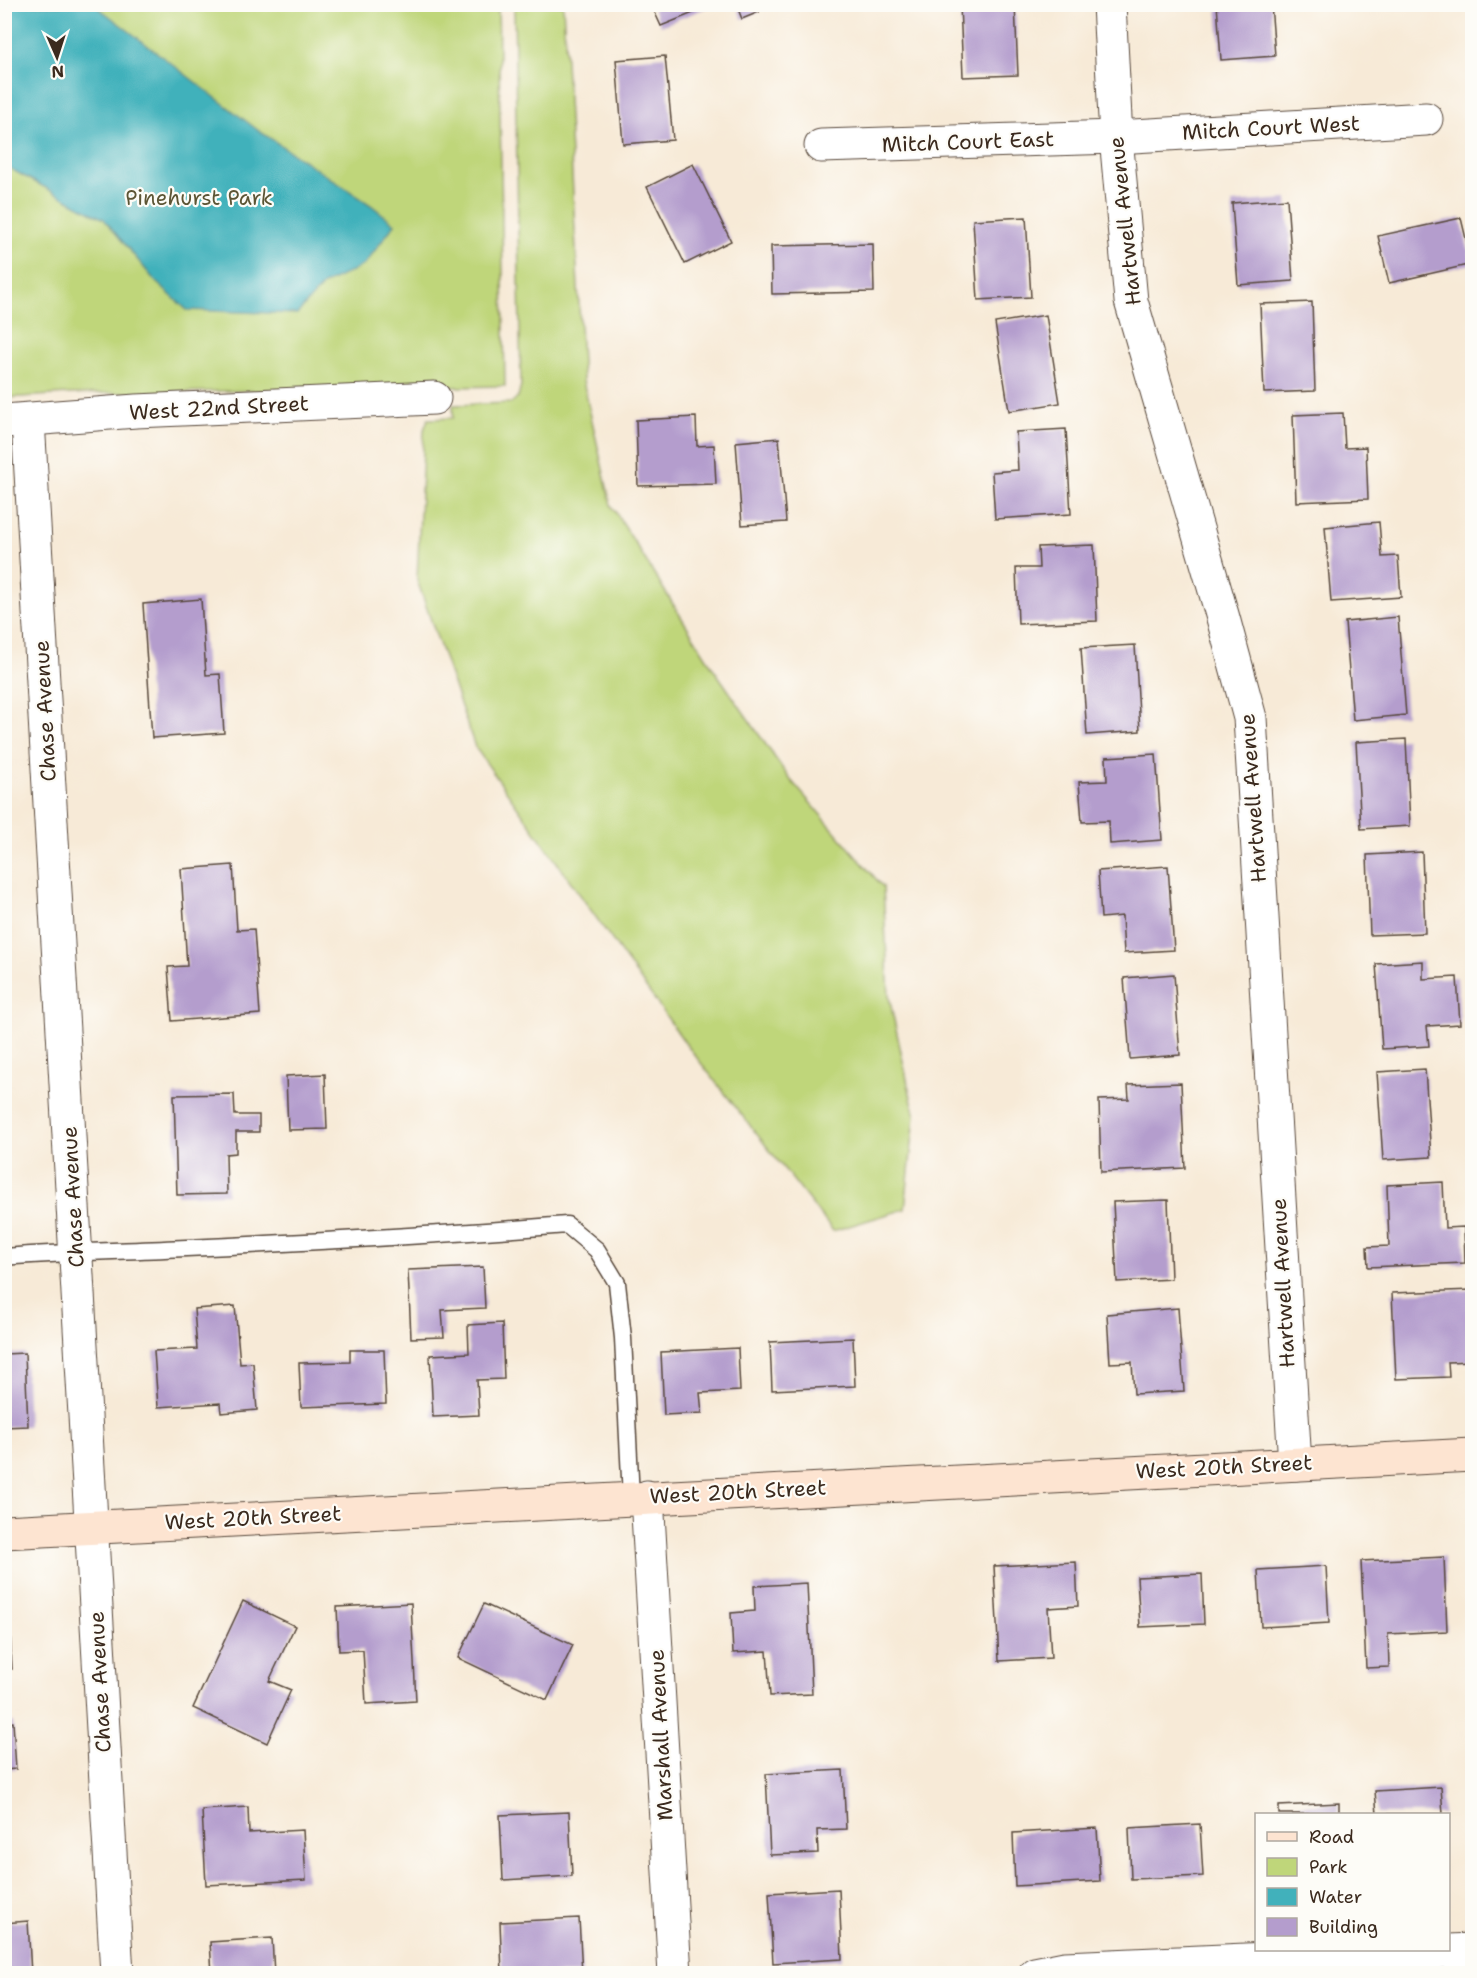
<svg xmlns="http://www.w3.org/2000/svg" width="1477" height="1978" font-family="'Shantell Sans',sans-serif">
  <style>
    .green { fill: #bfd67a; stroke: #7d804c; stroke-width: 1.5 }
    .water { fill: #41b1bb; stroke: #3e6e6c; stroke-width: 1.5 }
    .building { fill: #b49dcd }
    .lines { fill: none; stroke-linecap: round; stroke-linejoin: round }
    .lane-casing { stroke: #57473a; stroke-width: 19 }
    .street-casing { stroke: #57473a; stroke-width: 35 }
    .secondary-casing { stroke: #57473a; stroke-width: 35 }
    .lane { stroke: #fff; stroke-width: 16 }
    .street { stroke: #fff; stroke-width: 33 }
    .secondary { stroke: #fde4d1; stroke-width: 33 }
    .labels { text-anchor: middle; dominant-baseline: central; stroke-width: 4.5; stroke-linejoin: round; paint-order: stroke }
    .street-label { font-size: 21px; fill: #3b2a1e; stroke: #fdfcf7 }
    .park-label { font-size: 21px; fill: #5c5535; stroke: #fdfcf7 }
  </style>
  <rect width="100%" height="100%" fill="#fdfcf7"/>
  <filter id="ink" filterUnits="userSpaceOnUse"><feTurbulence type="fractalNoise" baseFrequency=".0167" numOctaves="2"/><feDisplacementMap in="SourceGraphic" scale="12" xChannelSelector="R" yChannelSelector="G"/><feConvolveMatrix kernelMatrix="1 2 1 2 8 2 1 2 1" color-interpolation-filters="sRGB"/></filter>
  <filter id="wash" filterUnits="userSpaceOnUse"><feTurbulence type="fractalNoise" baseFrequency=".008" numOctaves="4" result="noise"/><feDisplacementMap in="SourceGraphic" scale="24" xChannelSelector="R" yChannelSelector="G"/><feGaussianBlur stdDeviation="1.35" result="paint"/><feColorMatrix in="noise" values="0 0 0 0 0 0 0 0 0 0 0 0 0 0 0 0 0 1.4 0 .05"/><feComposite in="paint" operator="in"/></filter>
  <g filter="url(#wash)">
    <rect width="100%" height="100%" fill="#f7ead7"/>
    <!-- green -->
    <g class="green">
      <path d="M5,5H498L505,386L69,394L5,398Z"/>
      <path d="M514,5H563L583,381L611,505L713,668L789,778L883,887L889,997L915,1116L905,1209L833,1231L686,1044L475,747L417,580L424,430L428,419L453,418V405L511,403L518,397L521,385Z"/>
    </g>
    <!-- water -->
    <path class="water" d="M4,5H95L259,131L371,205L395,224L364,265L323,285L297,314L187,310L156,282L104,219L5,166Z"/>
    <g id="blocks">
      <!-- building -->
      <g class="building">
        <path d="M651,4H713V5L661,26Z"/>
        <path d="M736,4H756L759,12L742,19Z"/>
        <path d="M960,4H1015L1018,75L963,77Z"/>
        <path d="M1217,4H1271L1275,56L1221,60Z"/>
        <path d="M665,56L673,140L623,144L616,60Z"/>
        <path d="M693,164L731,241L685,264L647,187Z"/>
        <path d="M1287,199L1293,281L1238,285L1232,203Z"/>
        <path d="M1026,217L1031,297L978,300L973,220Z"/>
        <path d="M1461,218L1472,264L1389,283L1378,236Z"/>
        <path d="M873,244L874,292L772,294L771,246Z"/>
        <path d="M1312,302L1315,391L1264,393L1260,304Z"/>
        <path d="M1046,315L1060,403L1009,411L995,323Z"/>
        <path d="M1343,413L1345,448L1366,447L1368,499L1296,502L1293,415Z"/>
        <path d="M696,417L697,446L714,445L716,484L638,486L636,420Z"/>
        <path d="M1066,429L1071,514L995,519L992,472L1018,470L1016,432Z"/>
        <path d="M779,438L786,522L742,525L736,442Z"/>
        <path d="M1379,522L1382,557L1398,556L1401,597L1331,602L1325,527Z"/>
        <path d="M1094,545L1097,621L1018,624L1016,568H1039L1038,547Z"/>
        <path d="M201,599L206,675L220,674L224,733L152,738L143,604Z"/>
        <path d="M1398,617L1406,715L1353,720L1345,622Z"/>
        <path d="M1135,645L1140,731L1087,735L1081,648Z"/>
        <path d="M1406,739L1410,826L1361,829L1356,742Z"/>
        <path d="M1156,754L1162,840L1110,844L1109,821L1082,822L1079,782L1107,781L1106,757Z"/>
        <path d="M1422,852L1425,933L1370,935L1367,855Z"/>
        <path d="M233,865L237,930L254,929L260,1014L172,1021L168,967L187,966L181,869Z"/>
        <path d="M1168,866L1174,950L1124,953L1122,916L1101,918L1098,871Z"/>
        <path d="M1423,961V979L1457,977L1460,1024L1427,1026L1429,1046L1382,1049L1376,964Z"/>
        <path d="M1174,974L1180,1055L1130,1059L1124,978Z"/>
        <path d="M1425,1069L1431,1157L1383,1160L1377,1072Z"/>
        <path d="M325,1074L327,1129L288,1130L286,1076Z"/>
        <path d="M1181,1083L1185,1168L1101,1172L1099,1100L1129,1099L1128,1085Z"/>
        <path d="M234,1094L235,1115H259V1132H236V1153L226,1154L227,1194L177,1195L174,1095Z"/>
        <path d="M1443,1182L1445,1228L1464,1227L1465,1263L1368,1267L1367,1247L1389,1246L1387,1185Z"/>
        <path d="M1168,1200L1171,1279L1117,1282L1113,1202Z"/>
        <path d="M483,1267L485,1308L442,1310L444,1337L411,1338L408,1270Z"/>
        <path d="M1472,1290V1361L1448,1362L1449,1377L1396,1379L1392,1293Z"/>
        <path d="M235,1306L240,1364L253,1363L257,1410L221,1413L220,1403L158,1407L154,1351L197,1349L194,1309Z"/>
        <path d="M1178,1308L1184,1391L1134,1394L1132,1362L1110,1363L1107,1314Z"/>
        <path d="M502,1323L504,1379L477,1380L479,1415L433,1417L430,1355L469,1353L468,1325Z"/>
        <path d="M853,1338L855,1386L772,1390L770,1342Z"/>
        <path d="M738,1348L740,1391L700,1393L702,1413L664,1415L661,1352Z"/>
        <path d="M350,1350H384L386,1404L301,1407L299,1363L350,1362Z"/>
        <path d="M25,1353L28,1426L4,1427V1354Z"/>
        <path d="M1444,1557L1447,1631L1388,1634L1389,1667L1366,1668L1361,1561Z"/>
        <path d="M1076,1562L1078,1606L1048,1608L1051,1658L999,1661L994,1566Z"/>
        <path d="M1326,1566L1329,1623L1261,1627L1258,1570Z"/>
        <path d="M1202,1574L1204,1624L1140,1627L1137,1577Z"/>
        <path d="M807,1583L812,1694L770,1696L767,1651L733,1653L731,1613L755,1611L754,1586Z"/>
        <path d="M243,1601L295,1626L269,1681L291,1690L267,1743L193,1708Z"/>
        <path d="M411,1603L416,1701L366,1704L363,1650L339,1651L337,1607Z"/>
        <path d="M484,1604L573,1645L547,1700L458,1658Z"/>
        <path d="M4,1611H9L12,1669L4,1670Z"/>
        <path d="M13,1722L16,1769L4,1770V1723Z"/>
        <path d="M843,1770L846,1829L817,1830L818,1853L770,1855L766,1774Z"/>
        <path d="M1441,1787L1443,1814H1377L1375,1791Z"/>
        <path d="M1339,1803V1814H1279V1806Z"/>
        <path d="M248,1807L249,1833L303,1830L306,1880L206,1885L202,1810Z"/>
        <path d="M569,1812L572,1876L503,1880L500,1815Z"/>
        <path d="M1200,1824L1203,1876L1131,1879L1129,1828Z"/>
        <path d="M1097,1828L1100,1881L1015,1886L1013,1833Z"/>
        <path d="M839,1889L842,1959L773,1963L769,1893Z"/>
        <path d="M579,1918L582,1974H502L500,1922Z"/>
        <path d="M28,1921L31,1974H4V1923Z"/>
        <path d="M272,1938L274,1974H212L210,1942Z"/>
      </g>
    </g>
  </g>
  <g filter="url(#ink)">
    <use href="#blocks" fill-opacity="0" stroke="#57473a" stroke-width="1.5"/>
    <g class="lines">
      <!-- lane casing -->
      <g class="lane-casing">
        <path id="lane" d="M4,1257C65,1252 125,1251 186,1248C313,1242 440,1235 567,1225L597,1250L617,1283L623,1338L631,1498"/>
      </g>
      <!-- street casing -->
      <g class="street-casing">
        <g id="street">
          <path d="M1109,4L1116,137L1131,301L1223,618L1250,718L1295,1464"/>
          <path d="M821,146L1116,137L1426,119"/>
          <path d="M28,420L117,1974"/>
          <path d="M4,421L136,411L434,398"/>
          <path d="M647,1497L675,1974"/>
          <path d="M1035,1974L1065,1968L1472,1950"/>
        </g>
      </g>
      <!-- secondary casing -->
      <g class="secondary-casing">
        <path id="secondary" d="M4,1532L1472,1455"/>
      </g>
      <!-- lane -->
      <use href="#lane" class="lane"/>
      <!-- street -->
      <use href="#street" class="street"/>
      <!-- secondary -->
      <use href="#secondary" class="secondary"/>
    </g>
  </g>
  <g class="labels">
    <!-- street labels -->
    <g class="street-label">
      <text transform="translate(1271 128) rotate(-3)">Mitch Court West</text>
      <text transform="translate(968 142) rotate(-2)">Mitch Court East</text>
      <text transform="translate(1125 221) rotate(-96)">Hartwell Avenue</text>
      <text transform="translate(219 408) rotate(-3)">West 22nd Street</text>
      <text transform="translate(45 711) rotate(-93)">Chase Avenue</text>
      <text transform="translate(1253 798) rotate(-94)">Hartwell Avenue</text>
      <text transform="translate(73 1197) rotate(-93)">Chase Avenue</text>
      <text transform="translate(1283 1283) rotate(-93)">Hartwell Avenue</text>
      <text transform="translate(1224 1467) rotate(-3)">West 20th Street</text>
      <text transform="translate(738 1492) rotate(-3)">West 20th Street</text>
      <text transform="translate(253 1518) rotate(-3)">West 20th Street</text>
      <text transform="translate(100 1682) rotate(-93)">Chase Avenue</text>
      <text transform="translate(661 1735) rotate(-93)">Marshall Avenue</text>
    </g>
    <!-- park labels -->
    <g class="park-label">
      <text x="199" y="198">Pinehurst Park</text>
    </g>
  </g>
  <!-- margin -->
  <rect width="1477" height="1978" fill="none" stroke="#fdfcf7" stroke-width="24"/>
  <!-- legend -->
  <rect x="1255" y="1813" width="195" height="138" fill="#fdfcf7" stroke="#afa8a0" stroke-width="1.5"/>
  <rect x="1267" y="1832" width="30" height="9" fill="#fde4d1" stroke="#afa8a0" stroke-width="1.5"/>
  <text x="1309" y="1843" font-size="18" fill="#3b2a1e">Road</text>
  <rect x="1267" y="1858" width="30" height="18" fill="#bfd67a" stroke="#afa8a0" stroke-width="1.5"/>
  <text x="1309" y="1873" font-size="18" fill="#3b2a1e">Park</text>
  <rect x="1267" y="1888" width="30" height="18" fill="#41b1bb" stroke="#afa8a0" stroke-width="1.5"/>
  <text x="1309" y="1903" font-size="18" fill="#3b2a1e">Water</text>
  <rect x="1267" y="1918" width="30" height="18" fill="#b49dcd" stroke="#afa8a0" stroke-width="1.5"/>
  <text x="1309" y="1933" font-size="18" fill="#3b2a1e">Building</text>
  <!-- north arrow -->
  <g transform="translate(57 57) rotate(177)" stroke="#fdfcf7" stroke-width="4.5" paint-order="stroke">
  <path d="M0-4.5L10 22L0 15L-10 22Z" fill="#3b2a1e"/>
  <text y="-9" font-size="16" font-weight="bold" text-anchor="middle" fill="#3b2a1e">N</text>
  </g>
</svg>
